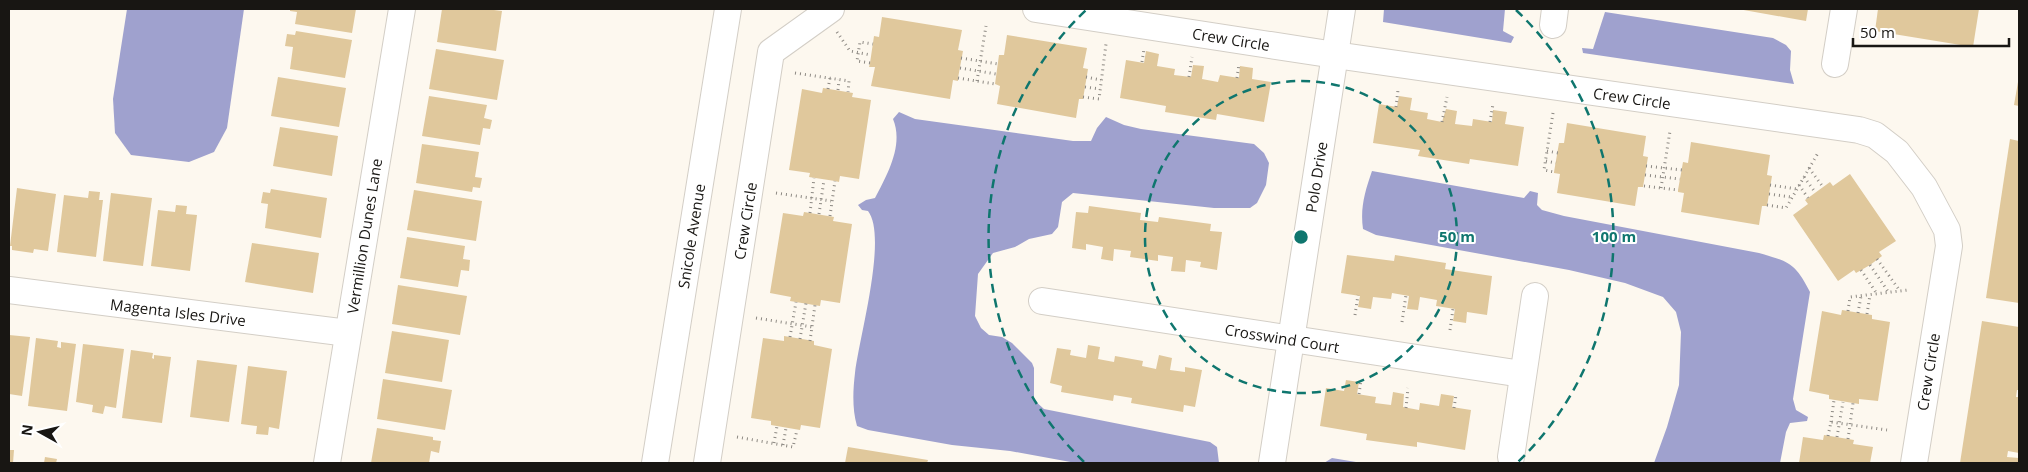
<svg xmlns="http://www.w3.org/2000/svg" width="2028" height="472" font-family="'Open Sans',sans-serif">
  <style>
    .water { fill: #9fa1ce }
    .building { fill: #e0c89c }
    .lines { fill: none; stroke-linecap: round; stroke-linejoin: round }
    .minor-casing { stroke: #d3cec6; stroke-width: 28 }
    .path { stroke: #8d8983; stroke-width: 3; stroke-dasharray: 1 4; stroke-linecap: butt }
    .minor { stroke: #fff; stroke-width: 26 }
    .ring { fill: none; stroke: #0f766e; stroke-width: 2.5; stroke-dasharray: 9 6 }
    .labels { text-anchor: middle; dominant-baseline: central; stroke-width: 4; stroke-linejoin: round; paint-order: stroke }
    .street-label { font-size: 15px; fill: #181613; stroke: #fff }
    .centre { fill: #0f766e; stroke: #fff; stroke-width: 2.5 }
    .ring-label { font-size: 15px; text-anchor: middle; font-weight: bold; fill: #0f766e; stroke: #fff; stroke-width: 4; stroke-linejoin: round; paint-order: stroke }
  </style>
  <rect width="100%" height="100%" fill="#fdf8ef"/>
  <!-- water -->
  <g class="water">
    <path d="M127,9H244L227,128L214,152L189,162L131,155L115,133L113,99Z"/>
    <path d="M1384,9H1505L1503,31L1514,37L1511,43L1383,22Z"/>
    <path d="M1605,12L1773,38L1786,45L1791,51L1790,70L1794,84L1583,53L1582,48L1593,49Z"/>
    <path d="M899,112L915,119L1073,141H1091L1097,128L1106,117L1124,125L1141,129L1254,144L1264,153L1269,163L1266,185L1257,203L1250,208H1214L1073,193L1062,202L1058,227L1052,234L1029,239L1015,247L993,253L978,274L975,316L981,328L989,335L1002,337L1012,343L1032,363L1034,368V400L1044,409L1210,442L1217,447L1219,463H1076L1010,451L952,445L868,430L857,426C852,409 853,390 855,373C859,338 888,237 868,211L862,210L858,205L866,200L875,198C887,175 904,145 893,119Z"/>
    <path d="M1372,171L1524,198L1530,191L1538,193L1537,205L1542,210L1564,216L1759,253C1790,262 1795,263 1810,292L1793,399L1796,410L1808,417L1807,421L1790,423L1786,432L1780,463H1654L1667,427L1679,385L1681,332L1676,312L1663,297L1625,283L1569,270L1376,235L1363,229C1360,208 1365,191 1372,171Z"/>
    <path d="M1332,458L1362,463H1324Z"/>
  </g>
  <!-- building -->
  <g class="building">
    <path d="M290,9H356L352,33L295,24L297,12L290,11Z"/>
    <path d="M442,9H486L502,11L496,51L437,42Z"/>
    <path d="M1738,9H1808L1806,21Z"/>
    <path d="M1878,9H1979L1973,47L1875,31Z"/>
    <path d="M882,17L962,30L958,50L963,51L958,78V81L953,80L950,99L871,86L875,67H869L870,63L874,36L879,37Z"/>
    <path d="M296,31L352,40L345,78L290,69L293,47L285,46L287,34L295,35Z"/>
    <path d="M1007,35L1087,48L1083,68L1088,69L1083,99H1079L1076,118L997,104L1000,86L995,84L999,55H1004Z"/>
    <path d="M436,49L504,60L497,100L429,89Z"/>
    <path d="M1146,51L1159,54L1157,66L1175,69L1174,75L1191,77L1193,65L1204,66L1202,79L1218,82L1220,75L1239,78L1240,66L1253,68L1252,79L1271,82L1264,122L1217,114L1216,120L1165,112L1166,106L1120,98L1126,60L1144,63Z"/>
    <path d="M278,77L346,88L339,127L271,116Z"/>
    <path d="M2018,82H2019V106L2014,105Z"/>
    <path d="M823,88L853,93L852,97L871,100L859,179L840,176L839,182L835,181L809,177L810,173L789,170L802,89L822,93Z"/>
    <path d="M429,96L487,105L484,118L492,120L490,129L483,128L480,145L422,136Z"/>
    <path d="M1399,96L1412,98L1410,110L1428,113L1427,119L1442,122L1446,109L1457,111L1455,124L1472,126L1473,119L1492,122L1493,110L1507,112L1505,124L1524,127L1518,166L1470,159L1469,164L1418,156L1420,150L1373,143L1379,104L1397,107Z"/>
    <path d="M1567,123L1646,136L1643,156L1648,157L1643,187H1638L1635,206L1557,193L1560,174L1554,173V172L1559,143H1564Z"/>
    <path d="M280,127L338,136L332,176L273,166Z"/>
    <path d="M2010,139L2019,141V303L1986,298Z"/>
    <path d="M1691,142L1770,155L1767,175L1772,176L1767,206H1762L1759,225L1681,212L1684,193L1678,192V190L1683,162L1688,163Z"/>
    <path d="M422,144L479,152L475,177L482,178L480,188L473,187L472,192L416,183Z"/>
    <path d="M1850,174L1896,241L1879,252L1882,256L1870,265L1856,273L1854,270L1838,281L1793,215L1808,204L1805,200L1808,198L1830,182L1833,186Z"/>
    <path d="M17,188L56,194L48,251L34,249L33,253L12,250V246H10Z"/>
    <path d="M271,189L327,198L321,238L265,228L268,204L261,203L263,192L270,193Z"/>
    <path d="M414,190L482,201L476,241L407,230Z"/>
    <path d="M89,191L100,192L99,200H103L96,257L57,252L64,195L88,198Z"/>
    <path d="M111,193L152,198L143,266L103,261Z"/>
    <path d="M176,205L187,206L186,214L197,215L190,271L151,266L158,210L175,212Z"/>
    <path d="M1089,206L1141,213L1140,220L1158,222L1159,217L1211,224L1210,231L1222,232L1217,270L1200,267L1201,262L1186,260L1185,272L1171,271L1173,257L1158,255V261L1130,257L1131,251L1114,249L1113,261L1101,259L1103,247L1086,244V250L1072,248L1076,212L1088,213Z"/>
    <path d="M804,212L834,217L833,221L852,224L840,303L821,300L820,306L790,301L791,297L770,293L783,213L803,216Z"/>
    <path d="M407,237L465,246L463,259L470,260L469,271L461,270L458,287L400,278Z"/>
    <path d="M252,243L319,253L313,293L245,282Z"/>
    <path d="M1347,255L1394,261L1395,255L1446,263L1445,269L1492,276L1487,315L1467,312L1466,323L1453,321L1455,309L1436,306L1437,300L1420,297L1418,310L1407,309L1409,296L1392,293L1391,299L1373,297L1371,309L1358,307L1360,296L1341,293Z"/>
    <path d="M398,285L467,296L460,335L392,324Z"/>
    <path d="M1842,310L1872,315V319L1890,322L1878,401L1859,399V404L1829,399V395L1809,391L1822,311L1841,315Z"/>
    <path d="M1982,321L2019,327V390H2017L2016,397H2019V453L2008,451L2007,457L2019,458V463H1960Z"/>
    <path d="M392,331L449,340L442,382L385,373Z"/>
    <path d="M9,335L30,337L22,396L9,394Z"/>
    <path d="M784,336L814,341V345L832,349L820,428L801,425L800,430L771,425V421L751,418L763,338L784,341Z"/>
    <path d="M36,338L58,341L57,347L61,348V342L76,344L67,411L28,406Z"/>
    <path d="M83,344L124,349L116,408L105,406L103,414L92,412L93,405L76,402Z"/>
    <path d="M1088,345L1100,347L1098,359L1114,362L1115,356L1143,361L1142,366L1156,369L1159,355L1172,358L1170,370L1185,372V367L1202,370L1195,407L1184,405L1183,412L1131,403L1132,398L1114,395L1113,401L1061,392L1062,386L1050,383L1057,348L1071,350L1070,355L1086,358Z"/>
    <path d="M131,350L153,353L152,358L154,359V355L171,357L162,423L122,418Z"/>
    <path d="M197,360L237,365L229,422L190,417Z"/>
    <path d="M248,366L287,371L279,429L269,427L268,435L256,434L257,426L241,424Z"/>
    <path d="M383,379L452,390L445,430L377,419Z"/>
    <path d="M1346,380L1359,382L1357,394L1376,397L1375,403L1391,405L1393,392L1404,394L1403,407L1419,410L1420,403L1439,406L1441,394L1454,396L1452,407L1471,410L1465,450L1417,442V447L1366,440L1367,434L1320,426L1326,388L1344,391Z"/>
    <path d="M377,428L433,437V440L441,441L439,453L431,451L429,463H371Z"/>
    <path d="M1824,435L1854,440L1853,444L1873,447L1870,463H1799L1803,437L1823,440Z"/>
    <path d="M848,447L928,460L927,463H845Z"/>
    <path d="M9,450H14L13,463H9Z"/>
    <path d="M45,457L57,459L56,463H44Z"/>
  </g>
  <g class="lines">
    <!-- minor casing -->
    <g class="minor-casing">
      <g id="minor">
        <path d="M1036,9L1335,55L1859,130L1875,135L1897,152L1924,187L1947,230L1949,246L1914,463"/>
        <path d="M1553,25L1555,9"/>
        <path d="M1835,64L1844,9"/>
        <path d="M9,290L348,333"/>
        <path d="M1042,301L1522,374"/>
        <path d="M1511,457L1535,296"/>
        <path d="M327,463L402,9"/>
        <path d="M655,463L728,9"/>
        <path d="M707,463L771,52L831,9"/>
        <path d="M1272,463L1342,9"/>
      </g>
    </g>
    <!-- path -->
    <g class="path">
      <path d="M837,32L850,51L871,55"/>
      <path d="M961,58L998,64"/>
      <path d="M1142,62L1144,49"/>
      <path d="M870,63L857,61L860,42L873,44"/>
      <path d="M960,68L996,74"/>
      <path d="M795,73L849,81L848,92"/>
      <path d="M1086,77L1101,80"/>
      <path d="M1189,77L1192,57"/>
      <path d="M958,78L995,84"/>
      <path d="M1237,78L1239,64"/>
      <path d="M977,81L986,26"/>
      <path d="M1085,87L1100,89"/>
      <path d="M828,89L830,78"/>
      <path d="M838,90L839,80"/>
      <path d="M1083,97L1099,99L1106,44"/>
      <path d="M1396,107L1398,90"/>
      <path d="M1553,113L1544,170L1554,172"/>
      <path d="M1442,122L1447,97"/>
      <path d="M1490,122L1493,104"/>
      <path d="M1547,151L1558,153"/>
      <path d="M1546,161L1556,163"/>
      <path d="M1646,166L1682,170"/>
      <path d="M1809,168L1823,187"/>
      <path d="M1645,175L1680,179"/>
      <path d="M1804,177L1815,192"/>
      <path d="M1770,185L1797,189"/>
      <path d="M1799,185L1808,198"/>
      <path d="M1644,186L1678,190"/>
      <path d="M1661,188L1670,131"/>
      <path d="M776,193L831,201"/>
      <path d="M1769,194L1791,197"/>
      <path d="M1767,205L1786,208L1818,153"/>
      <path d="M810,213L814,178"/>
      <path d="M819,214L824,180"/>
      <path d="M830,216L835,181"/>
      <path d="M1877,259L1900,291"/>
      <path d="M1870,265L1889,293"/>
      <path d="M1861,270L1877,294"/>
      <path d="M1848,311L1850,297L1908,290"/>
      <path d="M1858,313L1861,296"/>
      <path d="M1867,314L1870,295"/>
      <path d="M1355,315L1358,295"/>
      <path d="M756,318L812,327"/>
      <path d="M1402,322L1406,295"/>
      <path d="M1450,330L1453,309"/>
      <path d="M790,337L796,302"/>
      <path d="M800,339L806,303"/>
      <path d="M810,341L815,305"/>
      <path d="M1359,394L1361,380"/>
      <path d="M1406,408L1408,388"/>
      <path d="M1454,408L1456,395"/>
      <path d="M1831,422L1834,400"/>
      <path d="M1828,436L1831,422L1887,430"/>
      <path d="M737,437L793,447L797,430"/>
      <path d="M1837,437L1843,402"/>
      <path d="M1848,439L1853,403"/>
      <path d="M774,443L777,426"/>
      <path d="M783,445L786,428"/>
    </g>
    <!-- minor -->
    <use href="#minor" class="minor"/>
  </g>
  <!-- distance rings -->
  <g class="ring">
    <circle cx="1301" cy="237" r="156"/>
    <path d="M1084 462A313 313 0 0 1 1086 10M1516 10A313 313 0 0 1 1518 462"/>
  </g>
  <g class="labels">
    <!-- street labels -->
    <g class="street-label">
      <text transform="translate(1231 39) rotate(9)">Crew Circle</text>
      <text transform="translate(1632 98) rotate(8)">Crew Circle</text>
      <text transform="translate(1316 177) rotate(-81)">Polo Drive</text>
      <text transform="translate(745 221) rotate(-81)">Crew Circle</text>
      <text transform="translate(364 236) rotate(-81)">Vermillion Dunes Lane</text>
      <text transform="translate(691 236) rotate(-81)">Snicole Avenue</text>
      <text transform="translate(178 312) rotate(7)">Magenta Isles Drive</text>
      <text transform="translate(1282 338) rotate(9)">Crosswind Court</text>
      <text transform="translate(1928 372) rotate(-81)">Crew Circle</text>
    </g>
  </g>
  <circle cx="1301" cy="237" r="8" class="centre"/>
  <g class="ring-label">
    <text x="1457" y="242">50 m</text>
    <text x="1614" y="242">100 m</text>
  </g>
  <!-- border -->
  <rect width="2028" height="472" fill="none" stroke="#181613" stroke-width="20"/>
  <!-- north arrow -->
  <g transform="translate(40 432) rotate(278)" stroke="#ffffff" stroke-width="4" paint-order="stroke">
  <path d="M0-4L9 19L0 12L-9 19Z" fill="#181613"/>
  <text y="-8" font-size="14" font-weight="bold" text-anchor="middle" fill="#181613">N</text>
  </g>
  <!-- scale -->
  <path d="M1853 38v8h156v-8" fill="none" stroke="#181613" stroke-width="2.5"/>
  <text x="1860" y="38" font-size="15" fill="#181613" stroke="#ffffff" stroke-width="4" paint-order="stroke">50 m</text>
</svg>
